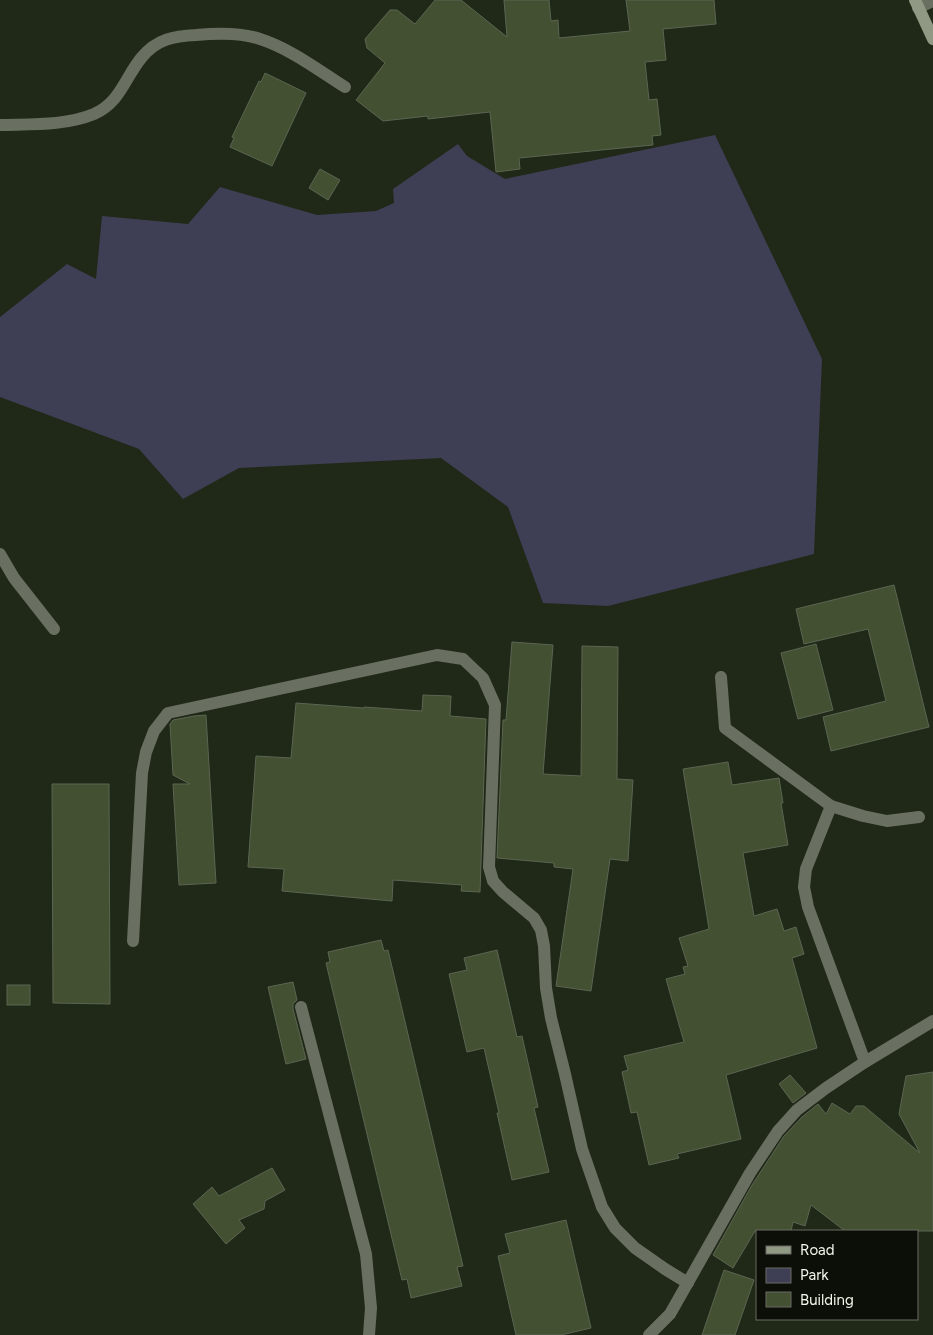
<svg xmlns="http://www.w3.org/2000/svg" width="933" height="1335" font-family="Figtree,sans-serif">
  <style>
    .green { fill: #3e3f54 }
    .building { fill: #435032; stroke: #5c6552 }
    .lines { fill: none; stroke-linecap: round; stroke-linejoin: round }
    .lane { stroke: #696f61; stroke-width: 12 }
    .street { stroke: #696f61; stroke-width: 12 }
    .secondary { stroke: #8f9983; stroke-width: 12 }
  </style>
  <rect width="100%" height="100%" fill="#202817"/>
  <!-- green -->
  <path class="green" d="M715,135L822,359L814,554L608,606L543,603L508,507L441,458L239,468L183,499L139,449L0,397V317L67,264L96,279L102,216L188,224L220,187L317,215L376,211L394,203L393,189L458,144L467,156L505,179Z"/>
  <!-- building -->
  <g class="building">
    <path d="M435,0H461L507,37L504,0H549L551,21L558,20L559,38L630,31L626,0H714L716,24L663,29L666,60L645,62L649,100L657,99L661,135L652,136L653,145L519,158L520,169L496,172L490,112L428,119V116L383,121L356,100L385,63L367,48L365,39L390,10H397L415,24Z"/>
    <path d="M265,73L306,93L272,166L230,147L234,138L232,137L259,81L261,82Z"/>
    <path d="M320,169L340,180L328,200L309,188Z"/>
    <path d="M894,585L929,727L831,751L823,717L886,701L868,629L804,644L796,609Z"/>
    <path d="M512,642L553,645L543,774L581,776L582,646L618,647L617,779L633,780L628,861L610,859L591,991L556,986L573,869L554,867V863L497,858L503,720H506Z"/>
    <path d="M816,644L833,710L798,719L781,653Z"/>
    <path d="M423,695L451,696L450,716L486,719L480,892L461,891L462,885L393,880L392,901L282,891L284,869L248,867L256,756L291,758L296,703L364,708V707L422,711Z"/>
    <path d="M206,715L216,883L179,885L173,784H190L173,775L170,724L173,720L194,716Z"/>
    <path d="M728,762L732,785L779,778L783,803H781L788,845L743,853L754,916L777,909L784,931L796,927L804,954L792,958L817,1048L726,1075L741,1139L677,1154L679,1158L649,1165L637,1112L631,1113L622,1072L628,1070L624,1056L684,1042L666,979L685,974L683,967L688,966L679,938L709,929L683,769Z"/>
    <path d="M52,784H109L110,1004L53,1003Z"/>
    <path d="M381,940L384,951L388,950L463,1266L457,1267L462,1286L411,1298L407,1279L402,1280L326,963L330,962L328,952Z"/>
    <path d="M497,950L517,1037L522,1036L538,1107L534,1108L549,1172L512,1180L497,1113H499L484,1048L467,1052L449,974L467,970L464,958Z"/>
    <path d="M293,982L297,1000L293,1004V1009L306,1059L286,1064L268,987Z"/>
    <rect x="7" y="985" width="23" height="20"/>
    <path d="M933,1072V1231H845L811,1205L805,1226L793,1222L791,1231H755L733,1268L713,1255L752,1185L784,1136L802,1117L818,1104L826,1114L832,1103L850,1114L856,1106H864L920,1153L899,1114L906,1076Z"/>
    <path d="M790,1075L806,1093L793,1103L779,1084Z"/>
    <path d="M272,1168L285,1190L265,1201L264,1209L239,1220L245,1228L226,1244L193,1204L212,1187L219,1196Z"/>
    <path d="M566,1220L591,1328L561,1335H516L498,1256L510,1253L505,1234Z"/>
    <path d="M724,1270L754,1280L735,1335H702Z"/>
  </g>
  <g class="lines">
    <!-- lane -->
    <g class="lane">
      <path d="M918,8L933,1"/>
      <path d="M0,125C31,124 65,126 94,114C121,102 125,77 142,57C157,39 174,36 196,35C217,33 240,32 260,39C291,49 318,70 345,87"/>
      <path d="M721,677L725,728L831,806L863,816L887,821L919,817"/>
      <path d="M831,806L806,869L804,887L808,907L865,1062"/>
      <path d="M133,941L142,773L146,752L154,731L168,713L437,655L463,659L483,678L495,705L489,867L493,881L503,892L534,918L541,930L544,946L546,988L551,1018L565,1074L582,1149L602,1207L615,1228L635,1248L665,1269L688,1283"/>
      <path d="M301,1007L366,1254L371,1308L369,1335"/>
      <path d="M649,1335L670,1314L750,1173L778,1131L797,1110L826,1088L865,1062L933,1021"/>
    </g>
    <!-- street -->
    <path class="street" d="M0,554L14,578L54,629"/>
    <!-- secondary -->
    <path class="secondary" d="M915,0L933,39"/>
  </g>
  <!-- legend -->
  <rect x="756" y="1230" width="162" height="90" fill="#0c0f08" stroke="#686b63"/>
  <rect x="766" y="1246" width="25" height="8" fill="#8f9983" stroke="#686b63"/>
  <text x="800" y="1255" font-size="15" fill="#f1f6eb">Road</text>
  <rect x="766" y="1268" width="25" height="15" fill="#3e3f54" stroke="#686b63"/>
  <text x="800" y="1280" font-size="15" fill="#f1f6eb">Park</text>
  <rect x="766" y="1292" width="25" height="15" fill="#435032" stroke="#686b63"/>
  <text x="800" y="1305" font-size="15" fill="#f1f6eb">Building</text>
</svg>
